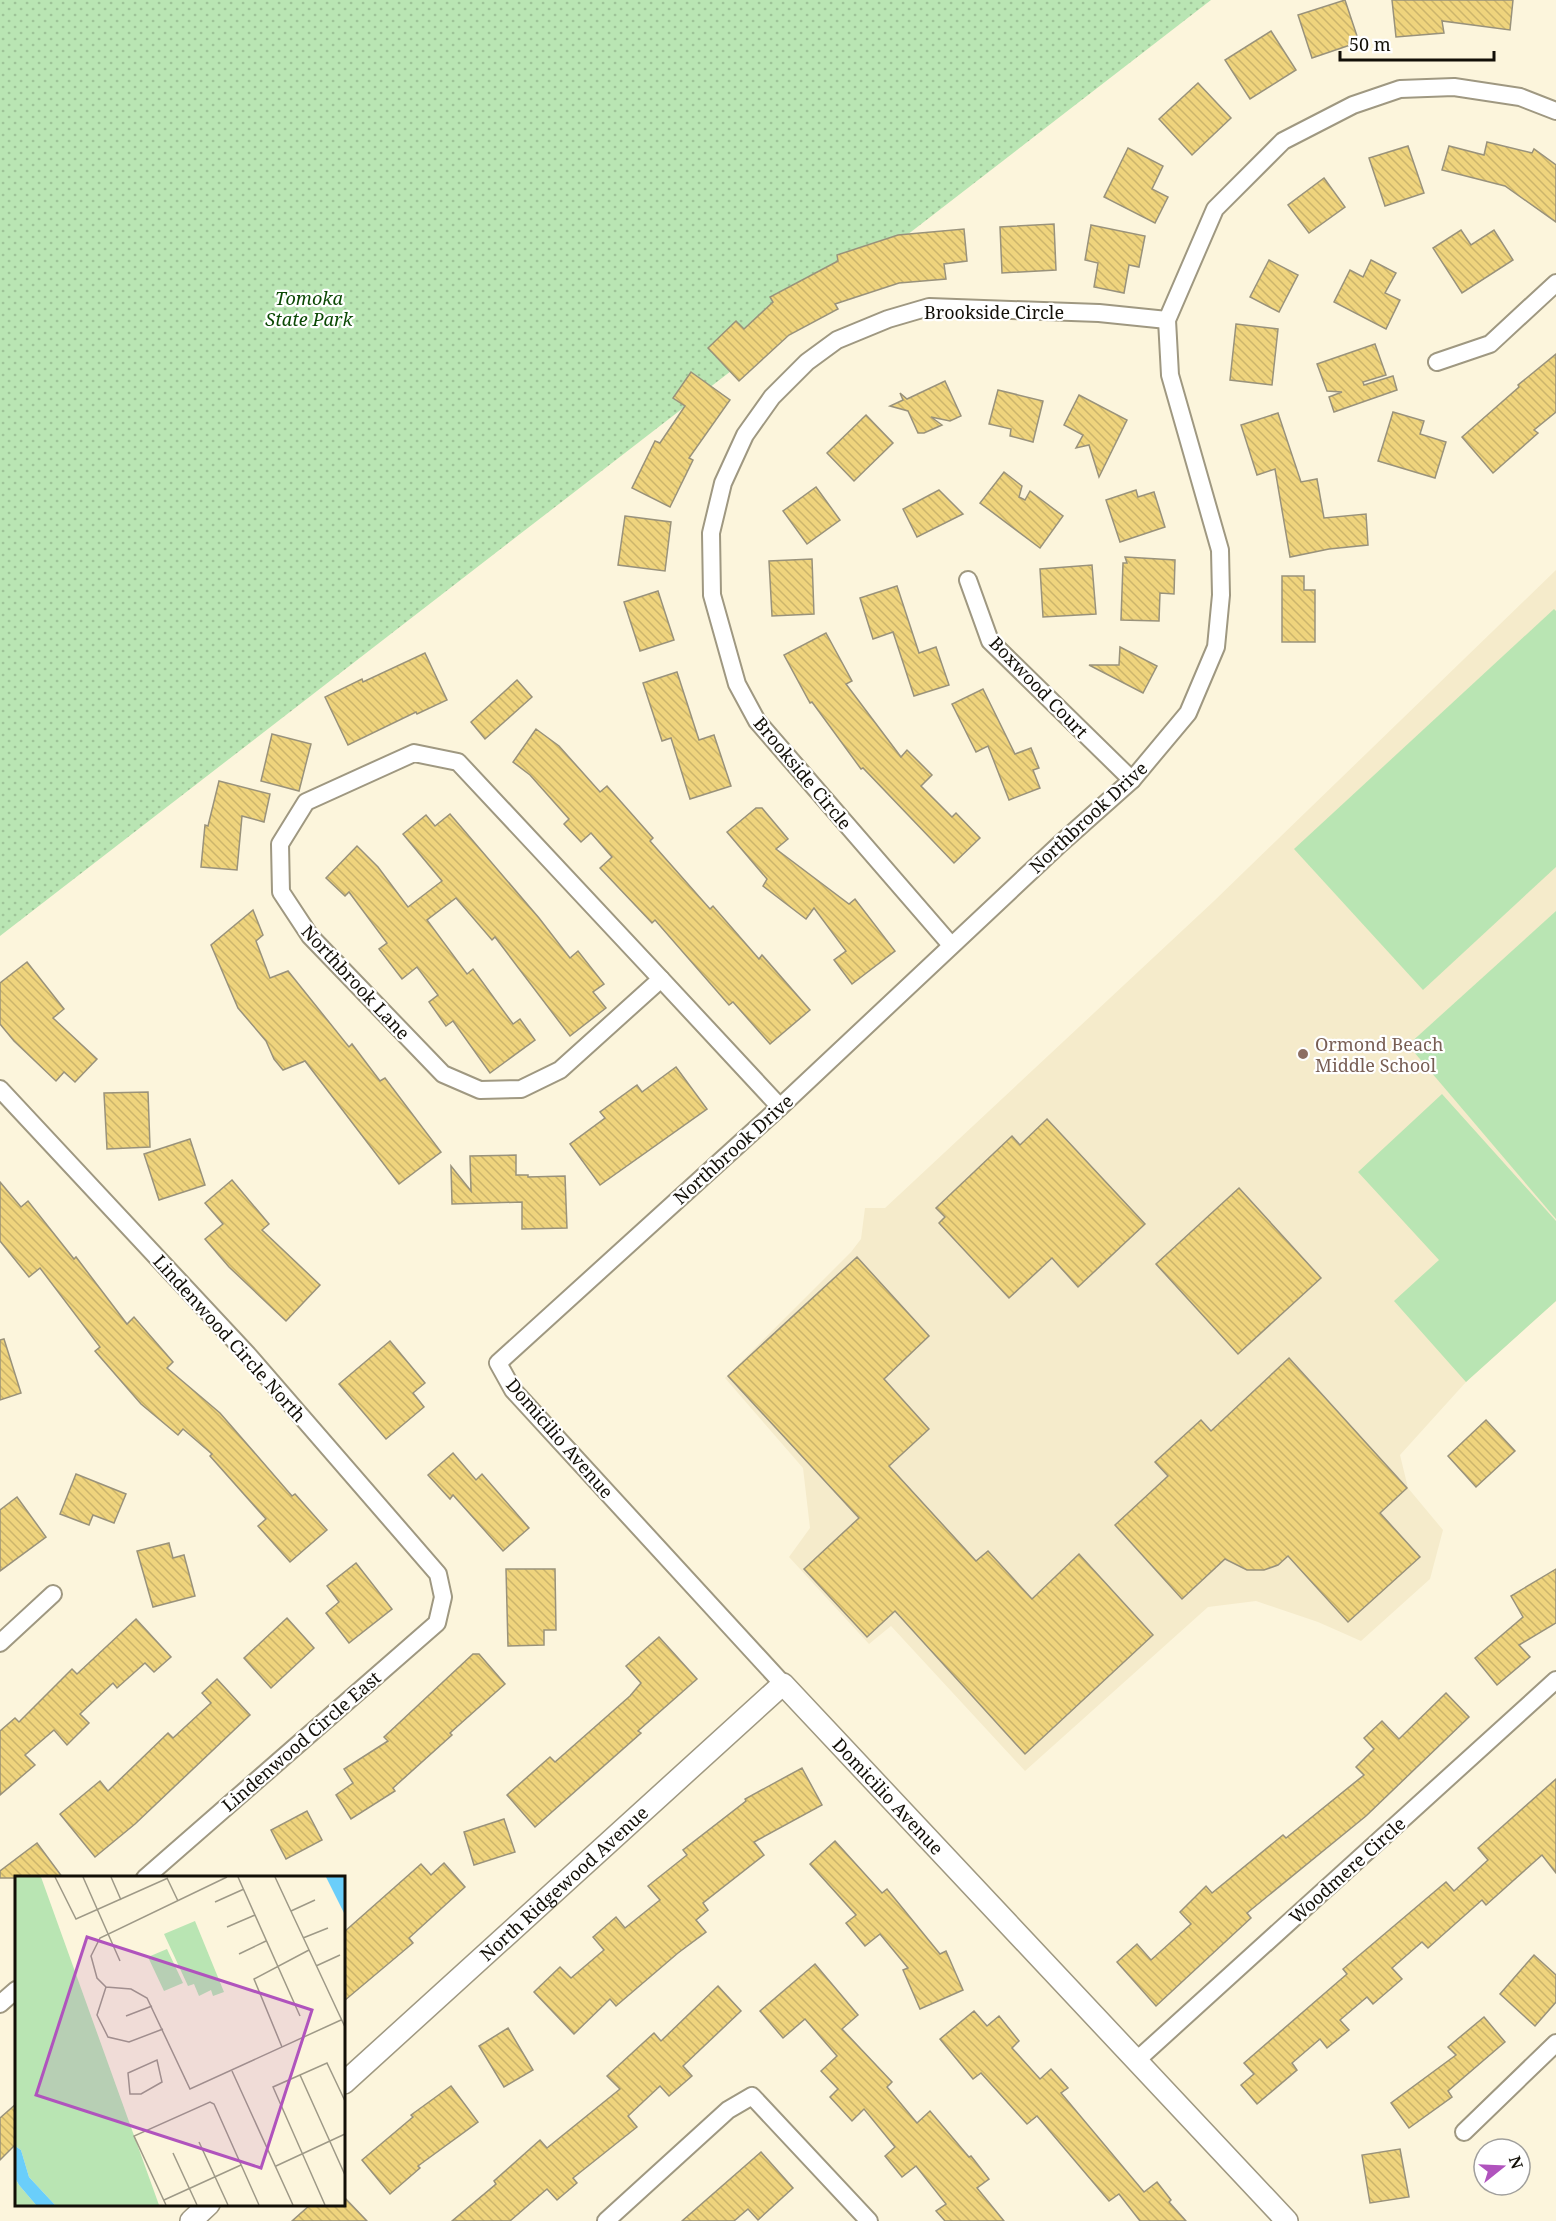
<svg xmlns="http://www.w3.org/2000/svg" width="1556" height="2221" font-family="'Noto Serif',serif">
  <style>
    .built { fill: #f5ebcb }
    .park { fill: url(#park-dots) }
    .pitch { fill: #b9e5b3 }
    .building { fill: url(#building-back-hatch); stroke: #99927b; stroke-width: 1.5 }
    .lines { fill: none; stroke-linecap: round; stroke-linejoin: round }
    .minor-casing { stroke: #9f9881; stroke-width: 20 }
    .tertiary-casing { stroke: #9f9881; stroke-width: 24 }
    .minor { stroke: #fff; stroke-width: 16 }
    .tertiary { stroke: #fff; stroke-width: 21 }
    .education-dot { fill: #8d6e63; stroke: #fff; stroke-width: 2 }
    .labels { text-anchor: middle; dominant-baseline: central; stroke-width: 4.5; stroke-linejoin: round; paint-order: stroke }
    .park-label { font-size: 18px; font-style: italic; fill: #0b4904; stroke: #fff }
    .street-label { font-size: 18px; fill: #120f07; stroke: #fff }
    .education-label { font-size: 18px; fill: #785e54; stroke: #fff; text-anchor: start }
    .inset-road { fill: none; stroke: #9e9987; stroke-width: 1.5 }
    .view { fill: #b053bd; fill-opacity: 0.15; stroke: #b053bd; stroke-width: 3 }
    .inset-edge { fill: none; stroke: #120f07; stroke-width: 3 }
  </style>
  <defs>
    <pattern id="park-dots" width="8" height="8" patternUnits="userSpaceOnUse" patternTransform="scale(1.5)"><rect width="8" height="8" fill="#b9e5b3"/><path d="M2 2h.1M6 6h.1" fill="none" stroke="#9ec398" stroke-width="1.8" stroke-linecap="round"/></pattern>
    <pattern id="building-back-hatch" width="6" height="6" patternUnits="userSpaceOnUse" patternTransform="scale(1.5)"><rect width="6" height="6" fill="#efd47d"/><path d="M-1 5l2 2M0 0l6 6M5-1l2 2" fill="none" stroke="#ccb56b"/></pattern>
  </defs>
  <rect width="100%" height="100%" fill="#fcf5dc"/>
  <!-- built -->
  <path class="built" d="M1556,570V1301L1466,1382L1400,1455L1408,1488L1443,1530L1430,1579L1361,1641L1318,1622L1256,1601L1208,1607L1025,1771L891,1626L869,1644L789,1557L810,1528L803,1468L725,1378L851,1252L861,1239L865,1208H885L1214,901Z"/>
  <!-- park -->
  <path class="park" d="M0,0H1211L0,936Z"/>
  <!-- pitch -->
  <g class="pitch">
    <path d="M1554,609L1556,611V867L1423,990L1294,849Z"/>
    <path d="M1556,911V1219L1408,1045Z"/>
    <path d="M1442,1094L1556,1221V1301L1466,1382L1394,1301L1439,1260L1358,1172Z"/>
  </g>
  <!-- building -->
  <g class="building">
    <path d="M1345,0L1359,42L1312,58L1298,15Z"/>
    <path d="M1392,0H1513L1510,30L1442,21L1444,33L1396,37Z"/>
    <path d="M1271,31L1296,70L1250,99L1225,60Z"/>
    <path d="M1198,83L1231,118L1192,155L1159,119Z"/>
    <path d="M1487,142L1532,153L1534,149L1556,165V222L1505,186L1442,170L1449,146L1484,155Z"/>
    <path d="M1408,146L1424,193L1385,206L1369,158Z"/>
    <path d="M1128,148L1163,166L1152,189L1168,197L1155,223L1104,197Z"/>
    <path d="M1324,178L1345,207L1309,233L1288,205Z"/>
    <path d="M1054,224L1056,270L1002,273L1000,227Z"/>
    <path d="M1091,225L1145,236L1139,267L1129,265L1124,293L1094,287L1098,263L1085,260Z"/>
    <path d="M964,229L967,261L944,264L946,279L899,283L835,304L838,309L789,335L739,381L708,348L736,321L744,329L773,302L770,297L838,261L837,255L898,235Z"/>
    <path d="M1461,230L1471,245L1494,230L1513,260L1462,293L1433,248Z"/>
    <path d="M1269,260L1298,275L1279,312L1250,297Z"/>
    <path d="M1371,260L1396,273L1385,293L1400,300L1386,329L1334,302L1350,270L1363,277Z"/>
    <path d="M1236,324L1278,329L1272,385L1230,380Z"/>
    <path d="M1375,344L1386,375L1363,382L1364,385L1393,376L1397,390L1334,412L1329,397L1342,392L1327,391L1317,364Z"/>
    <path d="M1556,354V412L1534,430L1538,433L1493,473L1462,437L1519,387L1518,385Z"/>
    <path d="M691,372L730,400L689,458L693,460L670,507L632,488L655,441L660,443L685,406L673,398Z"/>
    <path d="M945,381L961,416L950,421L931,417L942,425L924,433H918L908,411L890,406L903,400L900,393L907,399Z"/>
    <path d="M998,390L1043,401L1033,442L1010,436L1011,429L989,424Z"/>
    <path d="M1079,395L1127,420L1099,477L1089,445L1076,448L1083,435L1064,425Z"/>
    <path d="M1393,412L1424,421L1420,434L1446,442L1435,478L1378,461Z"/>
    <path d="M1278,413L1301,482L1317,479L1324,518L1366,514L1368,545L1329,549L1290,557L1275,469L1257,475L1241,425Z"/>
    <path d="M866,415L893,443L854,481L827,453Z"/>
    <path d="M1004,472L1022,486L1019,497L1025,500L1030,491L1063,516L1040,548L980,503Z"/>
    <path d="M816,487L840,520L807,544L783,511Z"/>
    <path d="M939,490L963,514L917,537L903,509Z"/>
    <path d="M1136,490L1138,497L1154,492L1165,527L1120,542L1106,500Z"/>
    <path d="M625,516L671,522L665,571L618,565Z"/>
    <path d="M1125,557L1175,560L1174,594L1160,593L1159,621L1121,620L1123,563H1127Z"/>
    <path d="M812,559L814,614L772,616L769,561Z"/>
    <path d="M1092,565L1096,614L1043,617L1040,569Z"/>
    <path d="M1282,576H1304V590H1315V642H1282Z"/>
    <path d="M897,586L919,653L936,647L949,685L914,696L893,632L873,639L860,598Z"/>
    <path d="M658,591L674,640L640,651L624,602Z"/>
    <path d="M826,633L852,681L846,684L901,757L907,750L932,775L921,786L952,817L956,813L980,838L954,863L863,768L861,769L812,702L810,703L784,655Z"/>
    <path d="M1120,647L1157,666L1143,693L1089,665H1119Z"/>
    <path d="M425,653L447,700L417,714L416,712L348,745L325,697L362,679L363,682Z"/>
    <path d="M677,672L699,740L714,735L731,786L690,799L671,738L662,741L643,683Z"/>
    <path d="M517,680L532,697L485,739L471,722Z"/>
    <path d="M983,689L1015,754L1031,748L1039,768L1033,770L1040,788L1009,800L988,746L976,752L952,704Z"/>
    <path d="M536,729L559,746L600,792L607,786L653,838L650,841L710,909L713,906L759,959L762,955L810,1010L770,1044L733,1002L729,1005L655,920L652,923L600,868L612,857L591,833L581,842L564,824L569,819L530,775L513,762Z"/>
    <path d="M272,734L311,744L299,791L261,781Z"/>
    <path d="M219,781L270,794L264,822L242,816L237,870L201,867L205,825L208,826Z"/>
    <path d="M756,808H762L788,839L776,849L849,904L855,899L895,951L852,984L834,960L846,951L814,908L806,919L763,886L767,879L727,832Z"/>
    <path d="M450,814L539,918L570,958L578,951L604,984L593,992L606,1008L570,1036L495,937L492,940L456,898L427,920L467,974L473,969L513,1024L520,1019L535,1040L490,1073L453,1021L446,1026L429,1002L438,995L417,967L402,979L379,949L387,943L349,892L345,896L326,878L357,846L378,867L408,907L442,881L403,834L426,815L435,826Z"/>
    <path d="M253,910L263,935L256,941L270,978L288,971L349,1047L352,1044L380,1081L385,1078L441,1152L399,1184L305,1061L283,1070L274,1059L266,1041L238,1008L211,945Z"/>
    <path d="M27,962L64,1009L53,1018L97,1059L75,1082L64,1072L56,1081L14,1041L0,1024V983Z"/>
    <path d="M676,1067L707,1109L600,1185L570,1144L605,1118L600,1112L637,1085L642,1092Z"/>
    <path d="M148,1092L150,1147L107,1149L104,1093Z"/>
    <path d="M1047,1119L1145,1224L1078,1287L1052,1258L1009,1298L939,1223L945,1217L936,1208L1012,1136L1020,1145Z"/>
    <path d="M190,1139L205,1185L159,1200L144,1154Z"/>
    <path d="M516,1155V1175H528V1177L565,1176L567,1228L522,1229V1202L452,1204L451,1166L471,1191L470,1156Z"/>
    <path d="M232,1180L269,1224L262,1230L320,1285L286,1321L229,1267L205,1239L223,1224L205,1203Z"/>
    <path d="M0,1182L21,1207L28,1201L74,1259L76,1257L127,1324L134,1317L173,1362L167,1368L220,1413L292,1496L295,1494L327,1530L290,1562L258,1526L266,1519L210,1456L212,1454L183,1429L178,1435L141,1404L95,1351L100,1347L40,1268L29,1277L0,1241Z"/>
    <path d="M1239,1188L1321,1278L1238,1354L1156,1264Z"/>
    <path d="M857,1257L929,1336L884,1379L929,1429L889,1466L976,1561L988,1551L1032,1599L1079,1554L1153,1635L1025,1754L895,1611L867,1637L804,1569L859,1518L728,1376Z"/>
    <path d="M4,1339L21,1393L0,1400V1340Z"/>
    <path d="M390,1341L425,1383L413,1393L424,1407L386,1439L339,1384Z"/>
    <path d="M1289,1358L1407,1488L1380,1513L1420,1557L1348,1622L1288,1556L1278,1565L1264,1570H1247L1225,1559L1182,1599L1115,1525L1168,1476L1155,1462L1201,1420L1211,1431Z"/>
    <path d="M1486,1420L1515,1451L1476,1487L1448,1456Z"/>
    <path d="M453,1453L476,1480L482,1474L529,1528L503,1551L453,1495L450,1499L428,1475Z"/>
    <path d="M76,1474L126,1494L114,1523L93,1515L89,1525L60,1514Z"/>
    <path d="M17,1497L46,1537L0,1571V1510Z"/>
    <path d="M169,1543L173,1558L184,1555L195,1596L153,1607L137,1551Z"/>
    <path d="M356,1563L392,1609L349,1643L326,1613L339,1602L327,1586Z"/>
    <path d="M506,1569H555L556,1630H544V1645L508,1646Z"/>
    <path d="M1556,1569V1623L1519,1645L1530,1657L1497,1685L1475,1658L1523,1617L1511,1596Z"/>
    <path d="M287,1618L314,1648L271,1688L244,1658Z"/>
    <path d="M136,1619L171,1657L154,1672L145,1663L117,1688L113,1683L80,1714L89,1723L67,1745L54,1730L25,1755L35,1765L0,1795V1731L15,1718L19,1722L72,1669L77,1674Z"/>
    <path d="M659,1637L697,1679L638,1731L641,1733L535,1827L507,1795L550,1757L555,1762L630,1696L641,1683L626,1666Z"/>
    <path d="M473,1654H479L505,1684L450,1733L452,1735L393,1788L395,1791L351,1819L336,1795L353,1783L344,1769L388,1741L384,1737Z"/>
    <path d="M217,1679L250,1715L135,1824L95,1857L60,1814L100,1781L108,1791L168,1733L173,1738L211,1703L202,1693Z"/>
    <path d="M1446,1693L1469,1717L1366,1816L1247,1913L1251,1918L1156,2006L1117,1962L1137,1944L1151,1960L1191,1924L1180,1912L1206,1886L1212,1893L1283,1835L1286,1838L1364,1775L1356,1767L1374,1749L1364,1738L1382,1721L1399,1739Z"/>
    <path d="M802,1768L822,1805L754,1842L764,1855L703,1903L708,1910L696,1920L706,1932L678,1953L616,2006L610,1999L574,2034L534,1992L560,1967L571,1978L604,1950L593,1937L616,1917L625,1928L660,1900L648,1886L687,1855L683,1850L746,1801L745,1799Z"/>
    <path d="M1556,1779V1873L1542,1855L1486,1905L1482,1900L1428,1948L1422,1942L1392,1968L1402,1979L1373,2004L1367,1997L1340,2020L1349,2030L1327,2048L1320,2039L1292,2063L1297,2070L1257,2104L1241,2085L1254,2074L1244,2063L1347,1974L1343,1969L1446,1882L1454,1891L1488,1860L1478,1848Z"/>
    <path d="M307,1811L322,1840L286,1859L271,1830Z"/>
    <path d="M504,1819L515,1852L474,1865L464,1832Z"/>
    <path d="M835,1841L882,1893L887,1889L940,1954L946,1951L963,1990L920,2009L903,1970L908,1968L880,1934L865,1946L846,1923L856,1915L810,1864Z"/>
    <path d="M37,1843L63,1878H0V1871Z"/>
    <path d="M444,1863L465,1887L409,1938L413,1943L344,2001V1932L421,1864L431,1875Z"/>
    <path d="M1534,1955L1556,1975V2002L1535,2026L1500,1994Z"/>
    <path d="M815,1964L858,2015L842,2029L892,2082L887,2087L917,2123L930,2111L969,2157L971,2156L989,2179L977,2188L1004,2221H945L936,2211L946,2204L916,2166L902,2177L885,2156L895,2147L864,2109L852,2121L830,2097L838,2089L821,2071L837,2056L805,2019L783,2038L760,2011Z"/>
    <path d="M718,1986L741,2011L683,2066L692,2076L669,2096L660,2086L628,2116L637,2127L573,2178L577,2183L557,2200L547,2189L510,2221H452L496,2184L494,2181L540,2140L547,2148L620,2089L607,2076L654,2033L661,2041Z"/>
    <path d="M974,2011L987,2026L999,2016L1019,2041L1012,2048L1040,2079L1051,2069L1068,2088L1061,2093L1144,2192L1157,2182L1171,2200L1169,2202L1186,2221H1140L1119,2194L1109,2201L1037,2116L1027,2124L981,2073L973,2079L940,2039Z"/>
    <path d="M1484,2017L1505,2042L1448,2091L1452,2097L1409,2128L1391,2103L1456,2055L1448,2047Z"/>
    <path d="M508,2028L533,2070L504,2087L479,2046Z"/>
    <path d="M451,2086L478,2122L418,2166L420,2168L390,2194L362,2160L413,2117L411,2115Z"/>
    <path d="M16,2104V2144L0,2160V2118Z"/>
    <path d="M1400,2149L1409,2197L1370,2203L1362,2155Z"/>
    <path d="M761,2152L793,2188L758,2220L748,2209L734,2221H682Z"/>
    <path d="M344,2197L367,2221H292L310,2205H344Z"/>
  </g>
  <g class="lines">
    <!-- minor casing -->
    <g class="minor-casing">
      <g id="minor">
        <path d="M1437,362L1490,344L1556,283"/>
        <path d="M968,580L990,641L1132,780"/>
        <path d="M414,753L458,762L661,979L560,1070L521,1089L480,1090L443,1074L310,936L281,892L280,844L306,802Z"/>
        <path d="M951,945L757,721L737,684L712,595L711,533L723,483L745,435L772,397L807,362L837,340L888,319L929,307L1099,313L1167,320"/>
        <path d="M661,979L780,1107"/>
        <path d="M0,1089L249,1356L438,1574L443,1597L437,1623L145,1878"/>
        <path d="M0,1643L53,1594"/>
        <path d="M783,1684L513,1390L498,1363L780,1107L1060,844L1132,780L1188,713L1216,647L1221,595L1220,550L1170,375L1167,320L1215,209L1283,141L1353,105L1400,89L1454,87L1520,97L1556,111"/>
        <path d="M0,2004L16,1990"/>
        <path d="M1137,2060L1556,1680"/>
        <path d="M1464,2132L1556,2043"/>
        <path d="M606,2221L728,2110L752,2096L869,2221"/>
      </g>
    </g>
    <!-- tertiary casing -->
    <g class="tertiary-casing">
      <g id="tertiary">
        <path id="s1" d="M344,2083L783,1684L1287,2221"/>
        <path d="M191,2221L209,2204"/>
      </g>
    </g>
    <!-- minor -->
    <use href="#minor" class="minor"/>
    <!-- tertiary -->
    <use href="#tertiary" class="tertiary"/>
  </g>
  <!-- markers -->
  <circle class="education-dot" cx="1303" cy="1054" r="6"/>
  <g class="labels">
    <!-- park labels -->
    <g class="park-label">
      <text x="309" y="298">Tomoka<tspan x="309" dy="21">State Park</tspan></text>
    </g>
    <!-- street labels -->
    <g class="street-label">
      <text x="994" y="312">Brookside Circle</text>
      <text transform="translate(1039 687) rotate(46)">Boxwood Court</text>
      <text transform="translate(803 773) rotate(50)">Brookside Circle</text>
      <text transform="translate(1088 817) rotate(-43)">Northbrook Drive</text>
      <text transform="translate(356 982) rotate(47)">Northbrook Lane</text>
      <text transform="translate(733 1149) rotate(-42)">Northbrook Drive</text>
      <text transform="translate(230 1338) rotate(48)">Lindenwood Circle North</text>
      <text transform="translate(560 1438) rotate(49)">Domicilio Avenue</text>
      <text transform="translate(301 1741) rotate(-41)">Lindenwood Circle East</text>
      <text stroke="none"><textPath href="#s1" startOffset="747">Domicilio Avenue</textPath></text>
      <text transform="translate(1347 1870) rotate(-42)">Woodmere Circle</text>
      <text stroke="none"><textPath href="#s1" startOffset="297">North Ridgewood Avenue</textPath></text>
    </g>
    <!-- education labels -->
    <g class="education-label">
      <text x="1315" y="1044">Ormond Beach<tspan x="1315" dy="21">Middle School</tspan></text>
    </g>
  </g>
  <!-- overview -->
  <g transform="translate(15 1876)">
    <rect width="330" height="330" fill="#fcf5dc"/>
    <path d="M0,1H26L144,329H40L14,301L6,274L0,270ZM0,302L4,309L21,329H0Z" fill="#b9e5b3"/>
    <path d="M180,45L209,116L198,120L196,114L184,120L179,108L173,110L149,58ZM152,73L168,107L149,115L133,81Z" fill="#b9e5b3"/>
    <path d="M311,1H330V39ZM0,270L6,274L14,301L40,329H21L4,309L0,302Z" fill="#6acefa"/>
    <path class="inset-road" d="M40,1L61,43L153,2M68,1L105,85M96,1L106,24M212,1L85,62L76,80L82,102L91,111L116,113L132,122L175,213L326,144M223,1L285,140M260,1L330,151M152,2L163,25M200,26L229,13M276,35L300,24M212,51L240,39M288,62L313,52M224,78L251,65M301,90L325,79M91,111L82,139L93,161L114,166L148,153M111,140L137,130M267,171L239,103L294,74M142,184L147,206L126,218H115L113,197ZM217,195L278,329M285,199L330,299M184,266L213,329M158,277L182,329M261,290L330,258M149,324L226,289M151,329L119,260L195,226L199,228L244,329M310,329L258,211L312,187L330,225"/>
    <path class="view" d="M72,61L297,134L246,292L21,219Z"/>
    <rect width="330" height="330" class="inset-edge"/>
  </g>
  <!-- north arrow -->
  <g transform="translate(1502 2167) rotate(72)"><circle r="28" fill="#ffffff" stroke="#a09f9c" stroke-width="1.5"/>
  <path d="M0-4.5L10 22L0 15L-10 22Z" fill="#b053bd"/>
  <text y="-9" font-size="16" font-weight="bold" text-anchor="middle" fill="#120f07">N</text>
  </g>
  <!-- scale -->
  <path d="M1340 51v9h154v-9" fill="none" stroke="#120f07" stroke-width="3"/>
  <text x="1349" y="51" font-size="18" fill="#120f07" stroke="#ffffff" stroke-width="4.5" paint-order="stroke">50 m</text>
</svg>
